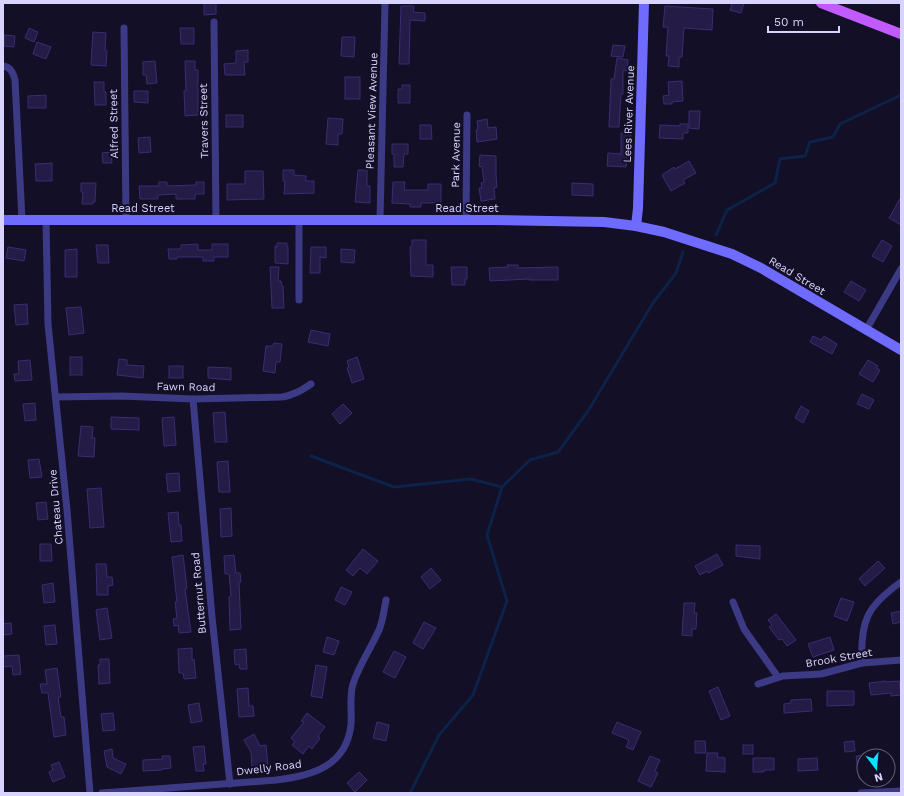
<svg xmlns="http://www.w3.org/2000/svg" width="904" height="796" font-family="'Work Sans',sans-serif">
  <style>
    .lines { fill: none; stroke-linecap: round; stroke-linejoin: round }
    .stream { stroke: #0c2248; stroke-width: 3 }
    .building { fill: #241b47; stroke: #3b2d73 }
    .minor { stroke: #3d3a85; stroke-width: 7 }
    .secondary { stroke: #6f6bff; stroke-width: 10 }
    .primary { stroke: #c25bff; stroke-width: 10 }
    .labels { text-anchor: middle; dominant-baseline: central; stroke-width: 4; stroke-linejoin: round; paint-order: stroke }
    .street-label { font-size: 11px; fill: #d9d4ff; stroke: #130f26 }
  </style>
  <rect width="100%" height="100%" fill="#130f26"/>
  <g class="lines">
    <!-- stream -->
    <g class="stream">
      <path d="M716,235L727,210L775,183L780,159L805,156L810,142L833,137L840,124L901,95"/>
      <path d="M311,456L394,487L471,479L502,487"/>
      <path d="M410,793L439,735L473,695L507,601L487,535L502,487L530,460L558,452L588,411L653,303L676,273L683,252"/>
    </g>
  </g>
  <!-- building -->
  <g class="building">
    <path d="M204,3H216V14L204,15Z"/>
    <path d="M732,3H744L741,13L730,10Z"/>
    <path d="M401,6H414L413,12L425,13V21L410,20L409,64H399Z"/>
    <path d="M665,6L713,9L712,30L684,28L682,57H679V67L668,66L669,56H666L668,27H663Z"/>
    <path d="M29,28L38,32L34,42L25,38Z"/>
    <path d="M180,28H194V44H181Z"/>
    <path d="M93,32L106,33L105,50L107,51L106,66L91,65Z"/>
    <path d="M4,35L15,36L14,47L4,46Z"/>
    <path d="M342,37H355L354,57L341,56Z"/>
    <path d="M37,42L51,47L46,59L33,54Z"/>
    <path d="M613,45L625,46L623,57L611,56Z"/>
    <path d="M248,50V62H244L245,75H225L224,64L236,63V51Z"/>
    <path d="M617,58L628,60L627,71L623,70V94H621L619,127H609L611,79H614Z"/>
    <path d="M155,61L157,83L147,84L146,75H143V62Z"/>
    <path d="M185,61H195V70H198V115L185,116L184,91H186Z"/>
    <rect x="345" y="77" width="15" height="22"/>
    <path d="M682,81L683,101L672,102V104H664L663,96L669,95L668,82Z"/>
    <path d="M94,82H104V91L106,92V105H95Z"/>
    <path d="M402,85H410V103H398V89H402Z"/>
    <path d="M134,91H148V103L134,102Z"/>
    <path d="M46,95V108H28V96Z"/>
    <path d="M689,111H700L699,129L689,128Z"/>
    <rect x="226" y="115" width="17" height="12"/>
    <path d="M328,118L343,119L342,134H338V145L326,144Z"/>
    <path d="M487,119L488,128L496,127L497,139L477,142L476,130L478,129L477,121Z"/>
    <path d="M680,124H688V133H683V139L659,138L660,125L680,126Z"/>
    <path d="M420,125H431L432,139H420Z"/>
    <path d="M621,133L631,134V142H628L626,167L607,166L608,153L621,154Z"/>
    <path d="M150,137L151,152L139,153L138,138Z"/>
    <path d="M392,144H408V154H404L403,167H394V154H392Z"/>
    <path d="M111,152L112,163H103L102,153Z"/>
    <path d="M480,155L496,156V175L497,187L494,188L495,199L481,201L479,188H482L481,183L484,182L482,167L479,166Z"/>
    <path d="M689,161L696,173L683,180L685,183L671,191L662,175L674,167L675,169Z"/>
    <path d="M52,163V181H36L35,164Z"/>
    <path d="M283,170H294V175L306,176V181H314V193L284,194L285,181H283Z"/>
    <path d="M358,170H367V186H370V203L355,202Z"/>
    <path d="M245,171H263L264,199L227,200V184H245Z"/>
    <path d="M159,182H167V186L196,185V182H204V194H195V199H176V194L158,195V199H140L139,186H159Z"/>
    <path d="M393,182H405L404,190H428V184H441V203H421V207H410V204L392,203Z"/>
    <path d="M81,183H96L95,202H93V204H82L83,192H81Z"/>
    <path d="M572,183L593,184V196L572,195Z"/>
    <path d="M901,197V225L889,218Z"/>
    <path d="M412,240H426V265H433V277L411,276L410,247L412,246Z"/>
    <path d="M882,240L892,246L883,262L872,256Z"/>
    <path d="M277,243H287V247H288V264L275,263V246L277,247Z"/>
    <path d="M198,244V250H212V244H228V257H214V261H203V257H177V259H169L168,249H181V245Z"/>
    <path d="M96,245H108L109,263H98Z"/>
    <path d="M8,247L26,250L24,261L6,258Z"/>
    <path d="M311,247H326V258L320,257V273H310Z"/>
    <path d="M77,249V277H65V250Z"/>
    <path d="M341,249L355,250L354,263L341,262Z"/>
    <path d="M507,265H518V268L558,267V280H529V279L490,281L489,268L508,267Z"/>
    <path d="M270,267H279L278,281H281L282,286H283L284,308H272Z"/>
    <path d="M451,267H467V279H465V285H452Z"/>
    <path d="M851,281L866,290L859,301L844,292Z"/>
    <path d="M27,304L28,324L16,325L14,305Z"/>
    <path d="M81,307L84,333L69,335L66,308Z"/>
    <path d="M311,330L330,334L328,346L308,342Z"/>
    <path d="M813,336L821,340L824,336L837,344L832,354L810,342Z"/>
    <path d="M274,343L282,344L280,362H276L275,373L263,371L266,346H273Z"/>
    <rect x="70" y="357" width="12" height="18"/>
    <path d="M357,357L364,379L352,383L347,368L349,367L347,361Z"/>
    <path d="M119,359L127,360V365L144,366L143,378L117,375Z"/>
    <path d="M30,360L32,380L15,381L14,374H19L18,361Z"/>
    <path d="M868,360L878,366L876,368L880,370L873,382L859,374Z"/>
    <rect x="169" y="366" width="14" height="12"/>
    <path d="M208,367L231,368V380L208,378Z"/>
    <path d="M862,394L874,400L869,409L857,404Z"/>
    <path d="M35,403L36,420L25,421L23,404Z"/>
    <path d="M343,404L352,413L340,424L332,414Z"/>
    <path d="M801,406L809,411L803,423L795,418Z"/>
    <path d="M225,412L227,442H215L213,413Z"/>
    <path d="M111,417L139,418V430L111,429Z"/>
    <path d="M174,417L176,445L164,446L162,418Z"/>
    <path d="M81,426L93,427L92,438H95L94,457L78,456Z"/>
    <path d="M39,459L42,477L30,478L28,460Z"/>
    <path d="M228,461L230,492H219L217,462Z"/>
    <path d="M179,473L180,491L168,492L166,474Z"/>
    <path d="M101,488L104,527L90,528L87,489Z"/>
    <path d="M46,502L48,519L38,520L36,503Z"/>
    <path d="M231,508L232,536L221,537L220,509Z"/>
    <path d="M178,512L179,525H181L182,541L171,542L168,513Z"/>
    <path d="M40,544H51L52,561H40Z"/>
    <path d="M736,545L760,546V559L736,556Z"/>
    <path d="M363,549L378,561L367,574L360,568L353,576L346,570Z"/>
    <path d="M717,554L723,565L708,573L707,571L700,575L695,566Z"/>
    <path d="M183,555L187,588L185,589L191,632L179,633L178,625L174,626L173,619L177,618L175,602H177L172,557Z"/>
    <path d="M234,555L236,573H240L241,582H239L241,629L230,630L229,597L231,596L229,574H225L224,556Z"/>
    <path d="M878,561L885,568L865,586L859,579Z"/>
    <path d="M96,564H106L107,577H112L113,585L108,586V595H97Z"/>
    <path d="M431,568L441,580L430,589L421,577Z"/>
    <path d="M53,583L55,602L44,603L42,585Z"/>
    <path d="M341,587L352,592L345,605L335,600Z"/>
    <path d="M841,598L854,602L847,621L834,616Z"/>
    <path d="M684,603H695L694,613H697L696,629H692V636L682,635Z"/>
    <path d="M107,608L112,638L100,640L96,610Z"/>
    <path d="M901,611V622L893,624L891,613Z"/>
    <path d="M776,614L796,640L787,646L782,639L779,640L769,627L772,625L768,620Z"/>
    <path d="M424,622L436,628L423,649L413,643Z"/>
    <path d="M11,623L12,634L3,635V624Z"/>
    <path d="M55,625L57,644L46,645L44,626Z"/>
    <path d="M327,637L339,641L334,655L323,652Z"/>
    <path d="M830,637L834,650L813,657L808,644Z"/>
    <path d="M192,648V660L194,659L196,678L184,679L183,673H179L178,649Z"/>
    <path d="M246,649L247,669H240L239,664L235,665L234,650Z"/>
    <path d="M394,651L406,657L395,678L383,672Z"/>
    <path d="M19,655L21,674L13,675L12,666L3,667V656Z"/>
    <path d="M100,659H109L110,683L99,684L98,665H100Z"/>
    <path d="M316,665L327,667L322,698L311,696Z"/>
    <path d="M57,668L61,697H58L61,717H64L66,735L54,737L48,693H42L40,684H47L45,670Z"/>
    <path d="M886,681V682L899,681L901,695L891,696V693L871,695L869,683Z"/>
    <path d="M718,687L730,716L721,720L709,691Z"/>
    <path d="M248,688L249,706H253L254,716L239,717L237,689Z"/>
    <path d="M827,691H854V705L827,706Z"/>
    <path d="M811,699L812,711L784,713V704L791,703V700Z"/>
    <path d="M199,703L202,721L191,723L188,705Z"/>
    <path d="M113,713L115,730L103,731L101,714Z"/>
    <path d="M307,713L325,727L318,736L320,738L312,749L309,746L303,754L292,745L295,741L291,738L304,722L301,721Z"/>
    <path d="M377,722L389,725L386,741L373,738Z"/>
    <path d="M617,722L641,732L633,750L626,747L629,740L612,733Z"/>
    <path d="M254,734L260,746L266,745L268,767L252,769L251,752L244,740Z"/>
    <path d="M695,741H705L706,753H695Z"/>
    <path d="M854,741L855,751L845,752L844,742Z"/>
    <rect x="743" y="745" width="10" height="9"/>
    <path d="M204,746L206,764H203L204,771H196L193,747Z"/>
    <path d="M112,749L113,758L126,764L121,774L107,767L104,751Z"/>
    <path d="M707,753H718L717,757L725,758V772L706,771Z"/>
    <path d="M864,755V778H859L856,756Z"/>
    <path d="M162,756H170L171,768L162,769V770L143,771V760L163,759Z"/>
    <path d="M650,756L660,760L655,771L658,773L651,787L638,781Z"/>
    <path d="M753,758H774V770H764V772H753Z"/>
    <path d="M817,758L818,770L798,771V759Z"/>
    <path d="M59,762L65,777L53,782L49,772L53,770L51,765Z"/>
    <path d="M359,772L367,780L355,792L347,783Z"/>
  </g>
  <g class="lines">
    <!-- minor -->
    <g class="minor">
      <path d="M214,22L216,220"/>
      <path d="M124,28L126,220"/>
      <path d="M3,66C11,67 13,73 15,80L22,220"/>
      <path d="M46,220L48,324L67,510L90,793"/>
      <path d="M299,220V300"/>
      <path d="M380,220L385,3"/>
      <path d="M466,220L467,115"/>
      <path d="M866,330L901,269"/>
      <path d="M56,397L121,396L193,399L282,397C294,395 302,390 311,384"/>
      <path d="M193,399L212,617L230,784"/>
      <path d="M733,602L744,629L778,677"/>
      <path d="M862,663C860,621 867,606 901,582"/>
      <path d="M758,684L783,676L821,674L862,663L901,660"/>
      <path d="M102,793L276,780C312,776 347,766 351,724C352,710 349,698 353,684C359,665 371,648 379,630C383,621 384,610 386,600"/>
      <path d="M861,793L901,791"/>
    </g>
    <!-- secondary -->
    <g class="secondary">
      <path d="M3,220H493L604,222L636,226L664,232L732,254L761,268L901,350"/>
      <path d="M636,226L638,208L644,3"/>
    </g>
    <!-- primary -->
    <path class="primary" d="M821,3L901,34"/>
  </g>
  <g class="labels">
    <!-- street labels -->
    <g class="street-label">
      <text transform="translate(372 111) rotate(-88)">Pleasant View Avenue</text>
      <text transform="translate(629 114) rotate(-88)">Lees River Avenue</text>
      <text transform="translate(204 121) rotate(-91)">Travers Street</text>
      <text transform="translate(114 124) rotate(-91)">Alfred Street</text>
      <text transform="translate(456 155) rotate(-89)">Park Avenue</text>
      <text x="143" y="208">Read Street</text>
      <text x="467" y="208">Read Street</text>
      <text transform="translate(797 276) rotate(31)">Read Street</text>
      <text transform="translate(186 387) rotate(1)">Fawn Road</text>
      <text transform="translate(56 507) rotate(-95)">Chateau Drive</text>
      <text transform="translate(199 593) rotate(-95)">Butternut Road</text>
      <text transform="translate(839 658) rotate(-10)">Brook Street</text>
      <text transform="translate(269 768) rotate(-7)">Dwelly Road</text>
    </g>
  </g>
  <!-- border -->
  <rect width="904" height="796" fill="none" stroke="#d9d4ff" stroke-width="8"/>
  <!-- north arrow -->
  <g transform="translate(876 768) rotate(164)"><circle r="19" fill="#130f26" stroke="#625e7d"/>
  <path d="M0-3L7 15L0 10L-7 15Z" fill="#00e5ff"/>
  <text y="-6" font-size="11" font-weight="bold" text-anchor="middle" fill="#d9d4ff">N</text>
  </g>
  <!-- scale -->
  <path d="M768 26v6h71v-6" fill="none" stroke="#d9d4ff" stroke-width="2"/>
  <text x="774" y="26" font-size="12" fill="#d9d4ff" stroke="#130f26" stroke-width="3" paint-order="stroke">50 m</text>
</svg>
